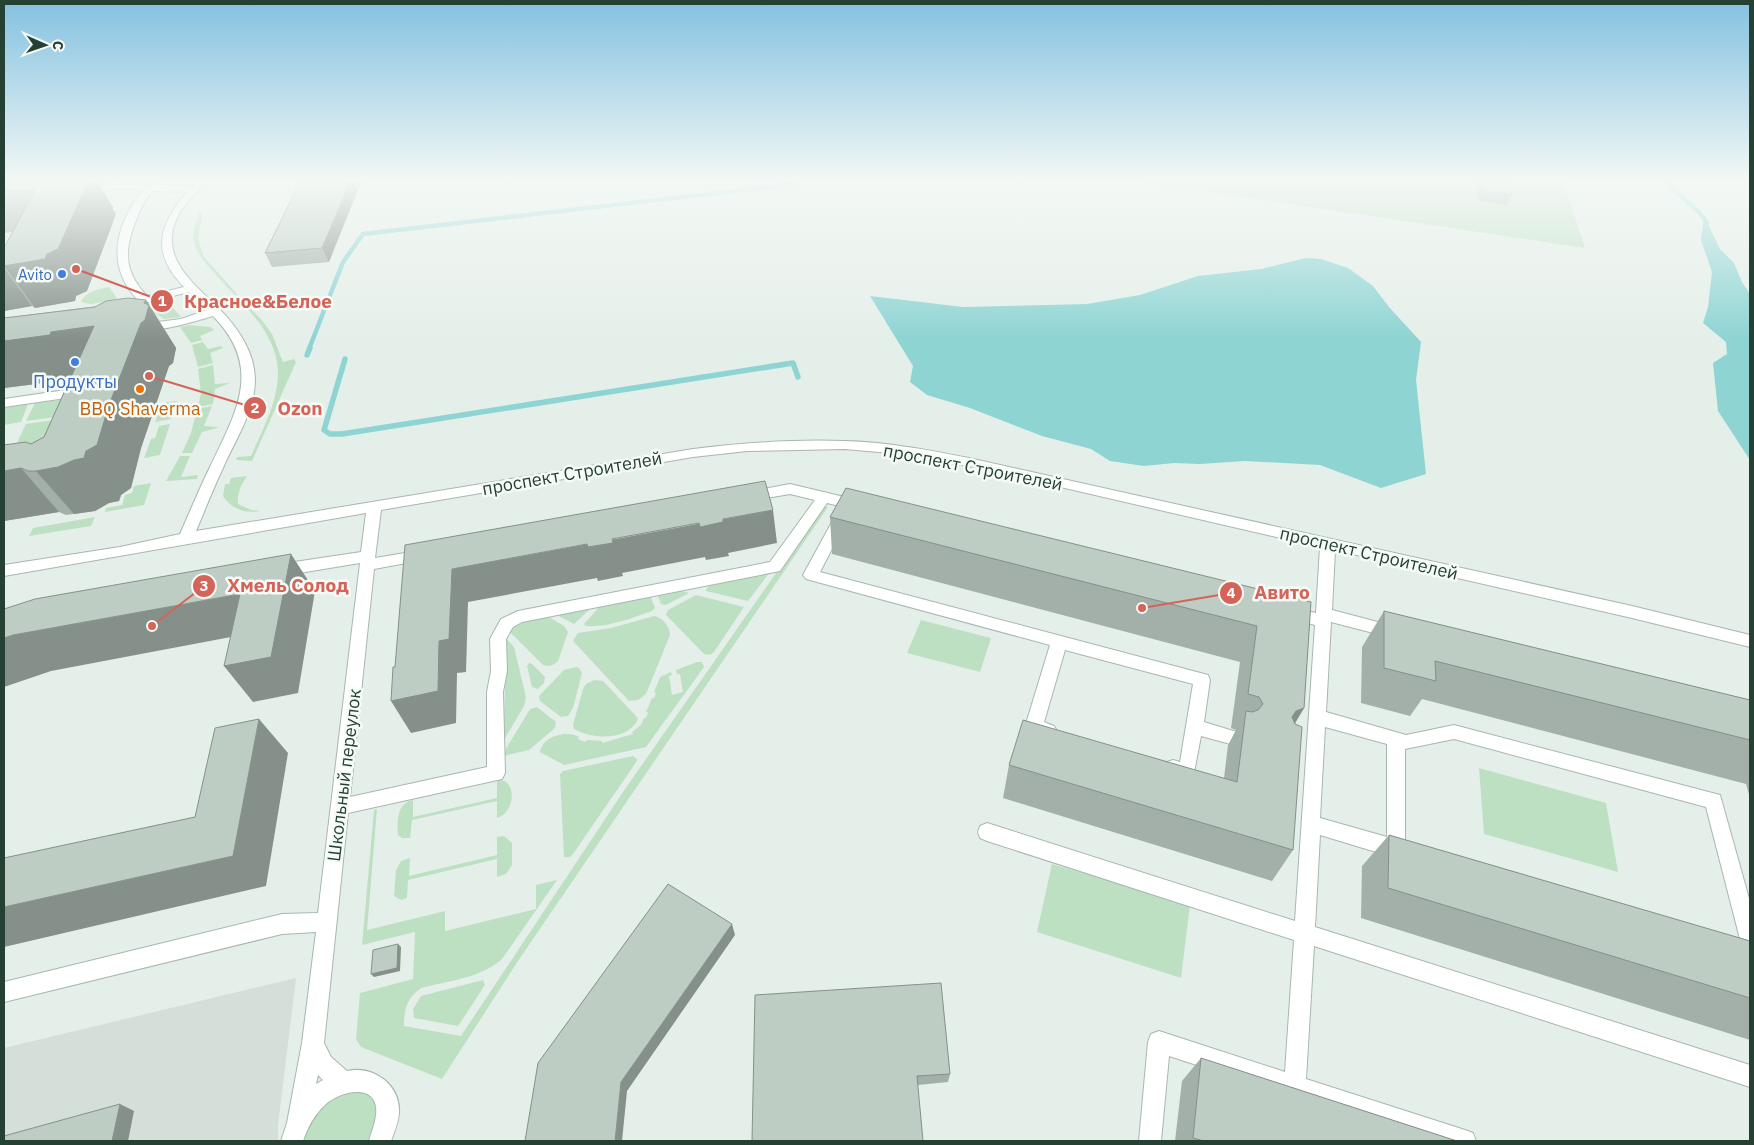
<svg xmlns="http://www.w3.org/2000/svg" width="1754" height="1145" font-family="'IBM Plex Sans',sans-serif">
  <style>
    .built { fill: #d3dfd8 }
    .green { fill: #bee0c2 }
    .water { fill: #8dd4d3 }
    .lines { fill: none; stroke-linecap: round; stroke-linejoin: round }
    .stream-far1 { stroke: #8dd4d3; stroke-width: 4.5 }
    .stream { stroke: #8dd4d3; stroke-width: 5.5 }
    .minor-casing { stroke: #a7b7af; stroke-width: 2 }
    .minor { fill: #fff; fill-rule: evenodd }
    .wall { fill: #a3b0a9 }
    .shaded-wall { fill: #849089 }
    .building { fill: #bdcdc4; stroke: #849089 }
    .shop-dot { fill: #3f7fe0; stroke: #f6fbf8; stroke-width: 2 }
    .food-dot { fill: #e8710a; stroke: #f6fbf8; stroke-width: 2 }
    .labels { text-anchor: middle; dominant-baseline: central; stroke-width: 5; stroke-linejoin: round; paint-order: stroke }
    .far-shop-label { font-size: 15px; fill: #366cbe; stroke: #f6fbf8; text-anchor: end }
    .shop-label { font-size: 18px; fill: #366cbe; stroke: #f6fbf8 }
    .food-label { font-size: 18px; fill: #c56008; stroke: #f6fbf8 }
    .street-label { font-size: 18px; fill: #244134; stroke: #f6fbf8 }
    .leader { fill: none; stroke: #d56458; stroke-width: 2 }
    .callout-dot { fill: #d56458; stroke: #f6fbf8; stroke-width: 2 }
    .mark-label { font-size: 15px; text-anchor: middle; font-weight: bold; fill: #fff }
    .callout-label { font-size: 19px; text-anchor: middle; font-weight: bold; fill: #d56458; stroke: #f6fbf8; stroke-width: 5; stroke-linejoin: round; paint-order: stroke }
  </style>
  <rect width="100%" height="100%" fill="#e5efe9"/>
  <!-- built -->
  <path class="built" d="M296,978L278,1125V1141H4V1048Z"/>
  <!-- green -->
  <g class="green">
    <path d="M1130,180H1563L1585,248Z"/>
    <path d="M200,212L202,216L198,239L204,257L244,302L261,319L272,334L283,362L294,359L296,362L252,461L236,460L237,457L251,456C263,429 278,402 278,372C277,332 242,304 217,276C208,266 198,256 194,242C192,232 196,221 200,212Z"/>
    <path d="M109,287L117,298L114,300L91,304L81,302C86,291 98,289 109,287Z"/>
    <path d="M167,301L181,317L164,319L143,305Z"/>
    <path d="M189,325L211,327L214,330L200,336L202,340L191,343L180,327Z"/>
    <path d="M203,342L208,349L221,346L223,348L210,353L213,363L198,367L192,345Z"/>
    <path d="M213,365L215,384L230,383L215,389L213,404L198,407L201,393L198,369Z"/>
    <path d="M61,400L56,417L26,421L35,403Z"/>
    <path d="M177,401L171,419L155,422L157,418H154L156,413L164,412L167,402Z"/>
    <path d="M28,404L21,422L4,425V408Z"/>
    <path d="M212,406L204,426L218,427L217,428L202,432L192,453H182L191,433L197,409Z"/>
    <path d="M60,419L47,455L4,470L26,424Z"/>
    <path d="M170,424L160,455L144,458L151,439L155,438L159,426Z"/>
    <path d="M180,456H190L181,477L198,475L197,479L166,481Z"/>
    <path d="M247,476C241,485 237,493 238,504L251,510L261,511C246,514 231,509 223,496L225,484H229L231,478Z"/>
    <path d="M151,483L144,505L105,512L106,508L122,505L125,495L132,493L134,486Z"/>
    <path d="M823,506L828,507L518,961L442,1079L361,1047L356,1039L360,993L413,979L415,932L362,945L374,810L377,809L367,930L445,911V931L536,909V885L557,880L502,959C481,978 448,981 421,988C407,998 404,1009 404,1026L461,1036L625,789Z"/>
    <path d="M95,517L91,526L29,536L33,528Z"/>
    <path d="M770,572L748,601L706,591L707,588L712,583Z"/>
    <path d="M677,590L689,593L666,605L661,604L657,594Z"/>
    <path d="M650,595L655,608L652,611C632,618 607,628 586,626L584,624L601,605Z"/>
    <path d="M696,595L744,607L714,652L710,655L704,654L666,615L668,610Z"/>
    <path d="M592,607L574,624L555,614Z"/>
    <path d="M547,616L564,626L568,632L558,661C553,666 549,667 543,665L508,630L511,624Z"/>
    <path d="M654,616C662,617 670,626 670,635L646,694L638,700L629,701L573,641L578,633L611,628Z"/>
    <path d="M921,620L991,638L980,672L907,653Z"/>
    <path d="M506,638L514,647L526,697L524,706L504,740Z"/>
    <path d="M697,662H702L704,667L646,747L564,765L540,752C543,736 567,730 579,737L578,739L585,742L587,740L602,741V743L633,734L632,732L641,725L644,718H646L648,712H646L652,698H654L656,693L654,692L660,677L671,672L672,675L669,676L672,695L683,692L680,674H677L676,670Z"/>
    <path d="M529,663L532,664L545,677L544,683L538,689L532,687L527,666Z"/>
    <path d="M576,667L579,668L582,673L573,708L568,716L561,717L540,701L539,696L564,670Z"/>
    <path d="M594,680L603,681L636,716L638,719C628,742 591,739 574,729L573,725L583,689L586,684Z"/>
    <path d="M537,707L556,722L555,728L529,750L504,756V752L530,709Z"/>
    <path d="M633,756L637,759V761L573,854L570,857H564L560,774L563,771Z"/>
    <path d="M1479,768L1606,803L1618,872L1484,834Z"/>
    <path d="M502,780C518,785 513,814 497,818V801L412,820L410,838H402L398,835C397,821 397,803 413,800V817L497,798V781Z"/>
    <path d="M504,836L512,843V865L506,874L497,877V859L408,880L407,898L401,900L394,896L396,870L401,861L410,858L409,876L497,855V837Z"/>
    <path d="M1052,864L1190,905L1181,978L1037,932Z"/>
    <path d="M483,980L485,985L458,1026L414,1018L413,1009L421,996Z"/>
    <path d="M349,1089L371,1095C380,1109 379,1127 371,1141H301L304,1127L322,1101Z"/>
  </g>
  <!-- water -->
  <g class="water">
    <path d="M1704,216L1720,249L1734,263L1742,282L1750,294V460L1718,411L1713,363L1727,354L1726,342L1703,323L1708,307L1712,272L1701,240Z"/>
    <path d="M1306,258L1321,259L1348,268L1373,286L1389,307L1421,342L1416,380L1426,474L1381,488L1320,465L1245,461L1200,464L1174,463L1144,466L1110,461L1091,449L1042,436L970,408L927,395L910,382L913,366L870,296L963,307L1087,304L1140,295L1198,276L1261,269Z"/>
  </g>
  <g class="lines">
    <!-- stream-far1 -->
    <g class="stream-far1">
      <path d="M1666,180C1677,197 1697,205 1707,223"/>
      <path d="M309,349L343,262L363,234L795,184"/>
    </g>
    <!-- stream -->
    <g class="stream">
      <path d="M307,355L310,348"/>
      <path d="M345,359L324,430L330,434H342L793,363L798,377"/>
    </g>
    <!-- minor casing -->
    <g class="minor-casing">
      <g id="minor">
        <path d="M197,180H207C199,191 187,201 180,212C153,259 199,286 226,316C239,331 251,349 254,369C260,404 236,438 223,468C213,489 205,510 196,531L693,449C743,443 794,439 845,441C887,442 928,450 969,458L1632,606L1750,635V647L1632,618L1335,550L1332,610L1393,626L1399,628L1401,632L1399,636L1393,638L1331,622L1326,712L1406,735L1454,725L1720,795L1750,902V949L1743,946L1740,939L1706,807L1454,739L1405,749V849L1403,855L1396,858L1320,835L1315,927L1750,1065V1087L1314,946L1306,1079L1465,1130L1473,1133L1476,1141H1431L1169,1056L1161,1141H1139L1148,1042L1151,1034L1159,1031L1285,1072L1294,940L987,841L980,838L978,832L980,826L987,823L1295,921L1315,625L1286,617L1284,613L1286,609L1292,607L1316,613L1320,547L969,466L900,454L845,449L747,451L693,457L381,510L375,558L423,550L428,551L430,555L428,559L423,560L374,569L350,797L487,767V692L491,671L490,639L501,619L518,611L770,562L815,500L790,494L748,501L743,499L741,496L743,493L790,484L857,500L862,502L864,505L862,508L857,510L827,503L780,571L522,622L513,627L506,639L507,671L503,692L505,773L502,779L348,813L324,1043L331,1057L347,1071C374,1065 401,1085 399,1114C398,1123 394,1133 391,1141H369C371,1133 375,1124 376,1115C380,1082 340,1090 325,1105C314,1115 308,1127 303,1141H281L287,1123L302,1043L316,932L282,934L4,1002V982L282,914L318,913L360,563L281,576L276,574L274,570L276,566L281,564L361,552L366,513L4,576V565L120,547L180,534C190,512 199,489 210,467C236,412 264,368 213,316C199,320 146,337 136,327L142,324L181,319L207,310L189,292L128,307L122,304L124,302L137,299C105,265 116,224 143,190L114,188L85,199L80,196L113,182L148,185L155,181L158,182L159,185L192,186ZM153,191L187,192C159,225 150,252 184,287L147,296C123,271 124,249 137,218C141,208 145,199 153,191ZM1325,727L1387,744V837L1320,818ZM318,1075L323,1080L316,1084Z"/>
        <path d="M66,390L83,393L86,399L80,403L66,398L4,407V399Z"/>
        <path d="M840,515L845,516L847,520L820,572L1208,675L1210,680L1204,722L1240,733L1243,738L1240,743L1234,745L1201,736L1193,778L1187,780L1167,774L1164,768L1167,762L1173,760L1180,762L1193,684L1065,650L1044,722L1054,726L1057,731L1054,736L1048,738L1028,732L1025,727L1050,645L806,579L803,575L833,520L835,516Z"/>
      </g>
    </g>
    <!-- minor -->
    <use href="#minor" class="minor"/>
  </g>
  <!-- wall -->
  <g class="wall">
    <path d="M4,180L113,207V209L116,214L87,291L76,296L75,301L35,308L32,306L4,311V246H5L13,232L4,233Z"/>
    <path d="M301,180L329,262L272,267L265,253Z"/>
    <path d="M1475,180H1508L1512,195L1507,205L1479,201Z"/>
    <path d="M146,300L176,348L173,363L169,366L141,448L131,488L121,495L119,501L109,503L95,511L74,514L66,515L59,512L4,521V445L31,444L44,437L70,380L4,388V318Z"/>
    <path d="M830,517L1311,602L1304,708L1295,723L1293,850L1272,881L1003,798L1009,765L1224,778L1228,745L1236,730L1231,728L1240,662L832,554Z"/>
    <path d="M1384,611L1750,700V798L1746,784L1422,699L1410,716L1361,703L1362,647Z"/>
    <path d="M1389,835L1750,941V1040L1361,918L1362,866Z"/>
    <path d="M755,995L950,1074L948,1082L918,1085Z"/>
    <path d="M1201,1058L1457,1141H1175L1182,1081Z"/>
  </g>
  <!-- shaded-wall -->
  <g class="shaded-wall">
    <path d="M89,180H96L113,207V209L116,214L87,291L76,296L75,301L35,308L4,266Z"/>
    <path d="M351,180H362L329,262L322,248Z"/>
    <path d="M4,268L32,306L4,311Z"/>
    <path d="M146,300L176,348L173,363L169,366L141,448L131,488L121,495L119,501L109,503L95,511L74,514L36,471L82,378L4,388V341L51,332L144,303Z"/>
    <path d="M21,468L59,512L4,521V471Z"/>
    <path d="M773,510L777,543L728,553L729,556L706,560L705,557L622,573L623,576L598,581L597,578L468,602L466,672L457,673L456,723L411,733L391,701L439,641L452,569Z"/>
    <path d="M291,554L315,591L298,693L253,702L224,666Z"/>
    <path d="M240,594L268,630L51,671L4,687V638L13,635Z"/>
    <path d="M1304,708L1284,742L1292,717L1296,711Z"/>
    <path d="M259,719L288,753L266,886L4,947V907L233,856Z"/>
    <path d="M732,924L735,935L627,1091L622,1141H615L621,1082Z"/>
    <path d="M398,944L401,947L400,971L374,977L371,974Z"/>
    <path d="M120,1104L134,1111L128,1141H112Z"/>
  </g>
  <!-- building -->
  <g class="building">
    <path d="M4,180H89L58,249L47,254L45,259L4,266V246H5L35,190L4,191Z"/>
    <path d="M301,180H351L322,248L265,253Z"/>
    <path d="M1481,180H1508L1512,195L1484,191Z"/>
    <path d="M128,298L146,300L144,303L149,305L145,320L141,323L109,405L97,445L86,451L84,458L74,460L58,467L36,471H28L21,468L4,471V445L26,442L31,444L44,437L94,326L51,332L50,335L4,341V318L95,307L106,301Z"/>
    <path d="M765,481L773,510L723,519V522L700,527L699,523L612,539L613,543L588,547L587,544L452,569L449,639L439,641L438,691L391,701L393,667H395L405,545Z"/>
    <path d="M846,488L1311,602L1304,708L1296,711L1292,717L1295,724L1302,727L1293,850L1009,765L1023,720L1237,782L1246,711L1252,712L1258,710L1263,704L1259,697L1248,694L1257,626L830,517Z"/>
    <path d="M291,554L271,657L224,666L240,594L13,635L4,638V609L35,599Z"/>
    <path d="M1384,611L1750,700V740L1435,661L1436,681L1384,668Z"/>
    <path d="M259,719L233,856L4,907V858L195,817L215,728Z"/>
    <path d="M1389,835L1750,941V998L1388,888Z"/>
    <path d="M668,884L732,924L621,1082L615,1141H525L538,1063Z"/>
    <path d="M398,944L397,968L371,974L373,950Z"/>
    <path d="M941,983L950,1074L917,1076L923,1141H752L755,995Z"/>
    <path d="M1201,1058L1457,1141H1204L1193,1138Z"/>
    <path d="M120,1104L112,1141H4V1136Z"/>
  </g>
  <!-- sky -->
  <linearGradient id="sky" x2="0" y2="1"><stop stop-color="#83c1e0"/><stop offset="0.53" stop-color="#f3f8f5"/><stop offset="1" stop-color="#f3f8f5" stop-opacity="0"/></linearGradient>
  <rect width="1754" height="340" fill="url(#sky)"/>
  <!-- markers -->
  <g class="shop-dot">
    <circle cx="62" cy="274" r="5"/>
    <circle cx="75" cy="362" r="5"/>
  </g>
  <circle class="food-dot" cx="140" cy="389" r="5"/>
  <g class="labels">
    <!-- far-shop labels -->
    <g class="far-shop-label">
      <text x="52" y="274">Avito</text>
    </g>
    <!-- shop labels -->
    <g class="shop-label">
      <text x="75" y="381">Продукты</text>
    </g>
    <!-- food labels -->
    <g class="food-label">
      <text x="140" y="408">BBQ Shaverma</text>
    </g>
    <!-- street labels -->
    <g class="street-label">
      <text transform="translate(973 467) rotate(11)">проспект Строителей</text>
      <text transform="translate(572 473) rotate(-10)">проспект Строителей</text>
      <text transform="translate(1369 553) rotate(13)">проспект Строителей</text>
      <text transform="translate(344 775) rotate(-83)">Школьный переулок</text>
    </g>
  </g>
  <!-- callouts -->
  <path class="leader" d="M76 269L162 301M149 376L255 408M152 626L204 586M1142 608L1231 593"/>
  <g class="callout-dot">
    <circle cx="76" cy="269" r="5"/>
    <circle cx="149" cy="376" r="5"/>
    <circle cx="152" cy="626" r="5"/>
    <circle cx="1142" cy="608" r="5"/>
    <circle cx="162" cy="301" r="12"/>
    <circle cx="255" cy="408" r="12"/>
    <circle cx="204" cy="586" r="12"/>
    <circle cx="1231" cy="593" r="12"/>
  </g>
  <g class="mark-label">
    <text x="162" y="306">1</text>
    <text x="255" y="413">2</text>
    <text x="204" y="591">3</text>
    <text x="1231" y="598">4</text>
  </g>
  <g class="callout-label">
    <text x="258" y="308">Красное&amp;Белое</text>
    <text x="300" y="415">Ozon</text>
    <text x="288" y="592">Хмель Солод</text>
    <text x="1282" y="599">Авито</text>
  </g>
  <!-- border -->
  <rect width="1754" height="1145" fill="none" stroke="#244134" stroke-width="10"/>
  <!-- north arrow -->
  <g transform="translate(45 45) rotate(92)" stroke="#f6fbf8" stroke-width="4" paint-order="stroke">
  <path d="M0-4L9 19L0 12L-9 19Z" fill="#244134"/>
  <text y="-8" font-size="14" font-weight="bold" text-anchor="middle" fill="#244134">С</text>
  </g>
</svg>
